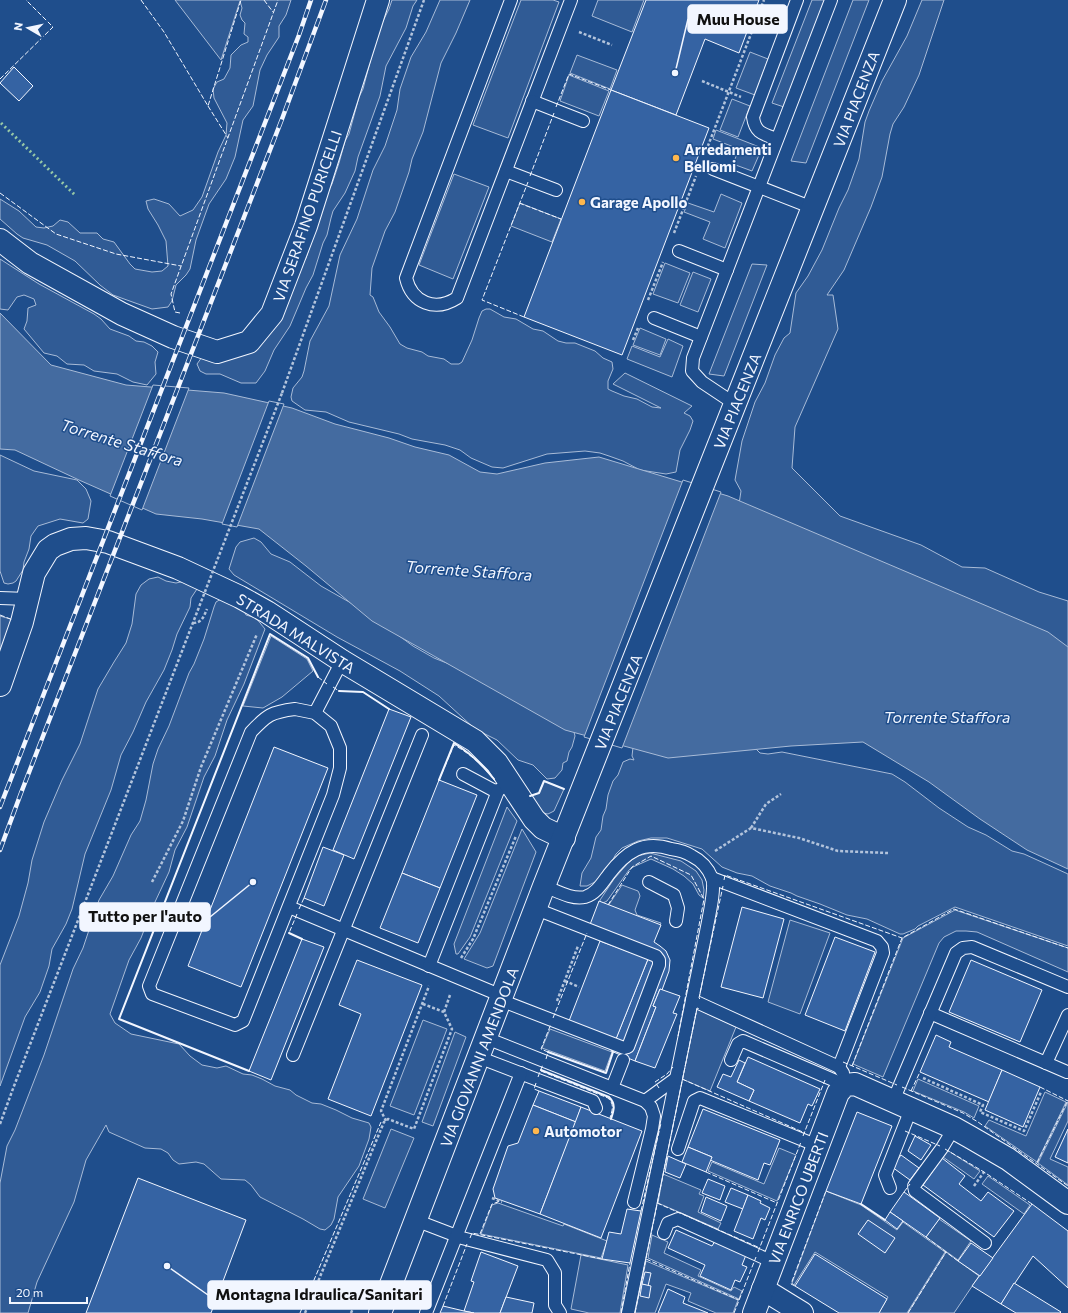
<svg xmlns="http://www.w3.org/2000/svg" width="1068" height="1313" font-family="Commissioner,sans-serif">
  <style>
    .built { fill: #305b95; stroke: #a8bbd7 }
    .water { fill: #446ba0; stroke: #a8bbd7 }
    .pier { fill: #1f4e8c; stroke: #a8bbd7 }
    .building { fill: #3563a3; stroke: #f2f6ff }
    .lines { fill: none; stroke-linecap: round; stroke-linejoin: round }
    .service-casing { stroke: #f2f6ff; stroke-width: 14 }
    .minor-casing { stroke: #f2f6ff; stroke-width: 24 }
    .secondary-casing { stroke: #f2f6ff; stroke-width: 24 }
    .path { stroke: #b3c4dc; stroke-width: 2.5; stroke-dasharray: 3 2; stroke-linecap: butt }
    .service { stroke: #1f4e8c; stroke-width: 12 }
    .minor { stroke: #1f4e8c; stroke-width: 22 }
    .secondary { stroke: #1f4e8c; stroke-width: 22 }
    .rail-casing { stroke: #f2f6ff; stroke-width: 4.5 }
    .rail { stroke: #1f4e8c; stroke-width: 3; stroke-dasharray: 9; stroke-linecap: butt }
    .path-bridge { stroke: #b3c4dc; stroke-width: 2.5; stroke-dasharray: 3 2; stroke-linecap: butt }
    .hedge { stroke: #97c8a6; stroke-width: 3; stroke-dasharray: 2 3; stroke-linecap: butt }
    .fence { stroke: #f2f6ff; stroke-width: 1; stroke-dasharray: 5 2; stroke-linecap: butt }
    .wall { stroke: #f2f6ff; stroke-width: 2 }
    .poi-dot { fill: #ffb74d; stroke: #1f4e8c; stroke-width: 1.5 }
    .labels { text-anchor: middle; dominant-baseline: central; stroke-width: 3; stroke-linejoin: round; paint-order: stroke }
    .street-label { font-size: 15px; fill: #f2f6ff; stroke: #1f4e8c }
    .poi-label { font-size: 15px; font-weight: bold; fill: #f2f6ff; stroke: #1f4e8c; text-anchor: start }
    .water-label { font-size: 16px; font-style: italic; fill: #f2f6ff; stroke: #1f4e8c }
    .leader { fill: none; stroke: #f2f6ff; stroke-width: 1.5 }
    .callout-dot { fill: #f2f6ff; stroke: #1f4e8c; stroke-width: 1.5 }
    .callout { fill: #f2f6ff; stroke: #f2f6ff; stroke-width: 1.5 }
    .callout-label { font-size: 16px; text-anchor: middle; font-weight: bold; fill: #111 }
  </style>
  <rect width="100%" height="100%" fill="#1f4e8c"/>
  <!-- built -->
  <g class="built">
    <path d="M175,0H291L286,15L279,26V37L267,55L260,70L253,106L243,120L235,157L226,179L209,204L196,240L190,269L186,275L176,285L172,301L168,307L152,309L113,295L100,285L75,261L47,245L23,238L17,234L0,219V199L19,211L36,227L44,228L53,226L60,220L68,222L80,233H97L103,239L114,242L130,264L135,269L152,272L162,271L168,266L166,241L158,225L148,209L146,201L154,199L169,204L180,216L193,210L202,197L218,152L226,135L227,123L214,98L213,89L217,82L224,79L230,68L231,55L241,45L248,42V37L244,34L245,23L242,20L240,15L242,8L240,1L221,60Z"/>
    <path d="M392,0H417L413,6L406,28L386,66L380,96L358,157L355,171L345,193L333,211L331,218L327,235L323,243L313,275L306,288L290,326L274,350L265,371L256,383H241L220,374H206L200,371L197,364L202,357L224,360L298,271L306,258L328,191L332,184L339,163L345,141L349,134L359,97L363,89L376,39L379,29L389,9Z"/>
    <path d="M440,0H470L456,33L441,63L423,132L412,159L409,172L395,212L385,231L372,268L370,295L373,297L379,312L390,327L400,344L407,348L422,352L428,356L444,359L451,364H459L462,362L472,340L479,318L482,311L486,309H490L504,317L516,319L533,329L543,331L558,341L566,343H575L595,351L603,358L612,362L613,369L608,381V389L612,391L624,396L637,399L652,407L661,408L613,384L625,373L692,406L684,413L690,416L693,421L690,430L680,450L676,472L666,474L640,470L623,461L609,456L600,453L585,451L547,454L503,468L492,467L471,458L460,450L445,445L412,439L399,434L349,422L326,412L305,410L292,401L291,397L293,388L302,377L304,371L310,341L329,306L340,255L357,219L373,170L385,146L397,110L400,89L411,57L426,32Z"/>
    <path d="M521,0H553L559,2L508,138L473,125Z"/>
    <path d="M598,0H644L632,32L592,16Z"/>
    <path d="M812,0H825L784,107L772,103Z"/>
    <path d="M853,0H869L806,163L791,161Z"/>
    <path d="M922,0H944L919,75L904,107L893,124L890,134L882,177L871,207L844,270L827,295H833L838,329L795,427L792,468L840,516L921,545L962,567L985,568L1039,592L1068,601V696L739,504L741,491L735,480L742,441L755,402L765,383L775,355L784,338L790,333L796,293L808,276L822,250L839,208L848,190L859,159L865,122L869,111L882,81L907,36Z"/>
    <path d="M750,52L768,59L755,95L736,88Z"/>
    <path d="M577,55L617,70L610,89L570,73Z"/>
    <path d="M569,75L609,91L599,116L560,101Z"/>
    <path d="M732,99L750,106L738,137L720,130Z"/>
    <path d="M716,130L762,148L752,171L733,164L739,149L713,139Z"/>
    <path d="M454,174L489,187L453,279L419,265Z"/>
    <path d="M721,194L742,203L725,248L703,239L710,222L684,212L688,203L714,212Z"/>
    <path d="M520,203L561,219L552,242L511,226Z"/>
    <path d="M0,259L39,284L94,314L101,319L110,329L129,336L136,341L144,342L152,346L158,352L155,362L156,374L147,385L133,382L117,374L94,371L84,365L67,364L57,356L44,353L24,329L27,321L28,308L36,305L34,299L24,295L17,297L8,310L0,309Z"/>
    <path d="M665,263L690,273L678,303L653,294Z"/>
    <path d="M752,264L767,265L724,376L709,374Z"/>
    <path d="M693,272L711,279L698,312L680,305Z"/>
    <path d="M640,328L666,339L660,355L633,345Z"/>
    <path d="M668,339L683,346L672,377L627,359L632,346L660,357Z"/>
    <path d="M0,455L34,471L77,480L86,489L91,501L88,519L83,523L60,519L38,526L31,536L29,549L24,562L23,570L16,581L13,583L8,584L4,583L0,571Z"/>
    <path d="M254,538L261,542L271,554L290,562L321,586L365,611L413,646L434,658L522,693L574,732L575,736L572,747L569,752L567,761L563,763L562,770L555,778L547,779L533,765L518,760L497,740L475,729L439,696L400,671L337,637L234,575L229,569L236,547L240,542Z"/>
    <path d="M158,577L166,581L176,583L185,581L196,586L197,589L191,598L190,607L177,634L172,650L164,670L146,702L133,732L121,755L111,790L85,854L72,909L66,924L52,949L49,966L40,992L25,1017L0,1086V965L19,916L28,883L32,860L44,822L62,780L80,744L98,689L114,662L126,643L132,624L136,594L141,585L149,579Z"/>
    <path d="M221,599L243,609L246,615L256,618L265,629L244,684L227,720L215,756L204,777L187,827L175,850L169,872L155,902L141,938L129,960L110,1014L115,1023L131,1034L179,1044L190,1056L202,1065L217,1068L226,1066L243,1074L252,1075L262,1079L275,1086L290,1090L296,1095L312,1103L321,1104L336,1110L352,1118L369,1123L371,1127L369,1139L359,1166L338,1197L334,1219L331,1225L325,1230L320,1229L303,1219L260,1197L251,1185L245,1180L221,1179L204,1164L196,1162L179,1164L173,1160L168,1153L161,1149L145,1148L109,1132L106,1125L86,1160L74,1202L37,1282L28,1313H0V1183L7,1146L15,1130L44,1055L73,969L83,948L99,900L113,876L131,835L140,821L146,800L153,764L158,749L169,726L189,673L194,664L204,639L214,607L216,602Z"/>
    <path d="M0,616L14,620L0,658Z"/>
    <path d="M271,636L307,659L313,671L282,697L263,708L243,706Z"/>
    <path d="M635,730L755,748L760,753L768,754L782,752L892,774L905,782L939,808L968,827L986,835L1012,851L1024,854L1068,874V946L955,907L918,926L915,929L903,934H900L867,919L847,915L820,904L797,896L791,893L770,886L752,876L737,873L722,867L702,849L667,838H651L638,841L622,848L616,854L605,873L595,882L587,886H580L582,873L591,858L596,837L601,830L603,816L606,809L608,795L613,781L618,775L623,762L630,759L634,760L632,756Z"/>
    <path d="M544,781L564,789L554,811L548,814L542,813L527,797L539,793Z"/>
    <path d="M507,807L517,821L470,937L458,954H456L454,944Z"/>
    <path d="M522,829L536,852L493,966L487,968L464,959L480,933Z"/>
    <path d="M650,853L681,861L696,871L702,880L704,890L703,898L699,895L693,884L684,876L673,869L651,859L633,867L629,870L607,901L603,903L600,902V900L614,879L628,863L637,856Z"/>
    <path d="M622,885L638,891L639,893L640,896L635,910L637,915L661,923L651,946L608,906Z"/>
    <path d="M955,910L1068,948V972L977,932L966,931H956L944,937L939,943L883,1077L853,1064L903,938Z"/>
    <path d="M790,920L830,933L800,1014L768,1002Z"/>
    <path d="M697,1009L736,1027L710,1091L682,1079Z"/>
    <path d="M423,1020L447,1029L414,1115L390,1106Z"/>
    <path d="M550,1029L612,1052L605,1071L542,1048Z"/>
    <path d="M455,1032L466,1037L433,1126L422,1122Z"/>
    <path d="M918,1079L979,1106L974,1118L964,1112L913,1091Z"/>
    <path d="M1045,1092L1066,1102L1037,1162L985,1126L989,1120L1026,1136Z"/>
    <path d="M1068,1102V1121L1050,1159L1068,1167V1185L1038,1163Z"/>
    <path d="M391,1129L414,1138L385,1208L363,1199Z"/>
    <path d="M779,1148L796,1155L777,1201L708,1171L712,1162L764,1184Z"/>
    <path d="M947,1150L980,1171L974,1179L943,1157Z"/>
    <path d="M663,1174L701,1190L699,1194L704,1196L698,1212L721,1223L718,1229L658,1203Z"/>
    <path d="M988,1176L1030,1205L1024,1214L982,1184Z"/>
    <path d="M826,1191L861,1205L897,1230L903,1222L945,1252L907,1313H879L888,1297L815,1252L794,1285L792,1283Z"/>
    <path d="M498,1203L563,1226L564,1224L607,1241L601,1258L481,1234L492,1205Z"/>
    <path d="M939,1219L971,1241L958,1260L926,1237Z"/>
    <path d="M652,1235L668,1242L664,1253L701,1270L698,1276L731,1291L734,1287L742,1291L739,1299L648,1258Z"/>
    <path d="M946,1252L979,1276L954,1313H908Z"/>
    <path d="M581,1255L628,1265L620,1313H589L571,1309Z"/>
    <path d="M646,1261L738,1300L733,1313H716L688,1301L691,1293L666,1284L655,1313H635Z"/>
  </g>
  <!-- water -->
  <path class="water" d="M0,313L51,365L126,385L224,393L292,408L335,424L389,438L415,447L449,455L480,472L497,474L545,463L599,457L728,496L1048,632L1068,647V869L1027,850L980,819L929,782L863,742L791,746L668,758L565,730L372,621L306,566L259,529L202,519L156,514L79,480L15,450L0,449Z"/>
  <!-- pier -->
  <g class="pier">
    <path d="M153,385L189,388L142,510L110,496Z"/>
    <path d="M269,401L284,404L237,527L222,524Z"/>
    <path d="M683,480L721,492L622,748L584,737Z"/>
  </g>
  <!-- building -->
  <g class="building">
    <path d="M646,0H759L739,53L705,39L676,115L611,90Z"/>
    <path d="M14,67L33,86L19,101L0,83Z"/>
    <path d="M611,90L709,128L622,355L524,317Z"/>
    <path d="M389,709L411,717L354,859L333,850Z"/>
    <path d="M274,747L328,768L241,987L188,966Z"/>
    <path d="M439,780L477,795L440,888L402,873Z"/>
    <path d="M323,847L344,855L324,906L304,898Z"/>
    <path d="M402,873L440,888L418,943L380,928Z"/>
    <path d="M599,901L661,925L654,942L660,946L666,951L670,960L669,971L662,990L660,989L653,1006L656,1007L635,1061L611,1051L648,959L586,935Z"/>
    <path d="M742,907L784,919L763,998L721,987Z"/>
    <path d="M835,937L875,952L845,1031L805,1015Z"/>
    <path d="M302,939L324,947L271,1080L249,1071Z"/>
    <path d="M600,941L648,959L616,1039L569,1021Z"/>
    <path d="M357,960L422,985L371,1116L328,1099L361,1014L339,1005Z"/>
    <path d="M971,960L1042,990L1020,1042L949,1012Z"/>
    <path d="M660,989L680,996L673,1013L677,1014L655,1068L635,1061L656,1007L653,1006Z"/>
    <path d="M936,1035L951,1042L949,1047L1002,1070L989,1102L920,1072Z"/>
    <path d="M748,1057L820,1089L812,1106L808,1104L800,1123L749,1101L754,1090L737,1082Z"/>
    <path d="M739,1060L745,1063L737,1082L754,1090L749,1101L717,1087L723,1074L731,1077Z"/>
    <path d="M1002,1070L1040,1087L1023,1127L985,1110Z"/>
    <path d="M539,1091L581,1107L576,1122L533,1105Z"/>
    <path d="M533,1105L576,1122L540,1214L495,1198L493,1189L508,1146L518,1143Z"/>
    <path d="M581,1107L642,1131L601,1238L540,1214Z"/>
    <path d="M703,1109L780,1140L770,1165L764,1163L758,1180L710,1160L712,1157L688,1147Z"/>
    <path d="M857,1112L892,1126L861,1204L826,1191Z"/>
    <path d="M1068,1129V1163L1055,1157Z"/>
    <path d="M915,1136L931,1145L921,1160L908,1151Z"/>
    <path d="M688,1147L712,1157L706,1172L682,1162Z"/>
    <path d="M901,1155L919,1168L910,1180L892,1167Z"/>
    <path d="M668,1156L686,1164L680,1178L665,1172Z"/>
    <path d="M942,1158L965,1176L959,1184L981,1201L988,1192L1014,1211L994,1237L923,1185Z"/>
    <path d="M138,1178L246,1220L211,1313H86Z"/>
    <path d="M708,1179L725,1186L720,1200L702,1193Z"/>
    <path d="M731,1188L748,1195L743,1209L725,1202Z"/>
    <path d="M904,1192L940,1218L926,1237L890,1212Z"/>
    <path d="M748,1195L761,1201L760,1203L770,1208L765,1220L761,1218L753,1239L734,1231Z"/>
    <path d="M706,1197L727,1206L721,1221L701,1212Z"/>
    <path d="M1032,1204L1068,1231V1288L1033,1256L1001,1304L972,1286Z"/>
    <path d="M627,1209L641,1211L630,1263L602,1259L609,1232L621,1234Z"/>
    <path d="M890,1212L903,1221L897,1229L885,1220Z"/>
    <path d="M868,1220L895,1238L885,1253L858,1234Z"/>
    <path d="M676,1230L712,1246L715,1241L746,1255L742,1265L747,1267L740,1282L735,1280L731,1290L700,1276L705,1265L668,1248Z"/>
    <path d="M971,1243L993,1258L980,1276L958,1261Z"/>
    <path d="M481,1252L518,1266L500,1313H474L464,1311L474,1282L471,1281Z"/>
    <path d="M815,1254L887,1299L879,1313H839L795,1286Z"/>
    <path d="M645,1272L651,1273L648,1286L642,1284Z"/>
    <path d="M1014,1283L1061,1312L1060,1313H1016L1001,1304Z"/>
    <path d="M642,1284L651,1286L649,1298L640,1296Z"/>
    <path d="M668,1289L685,1297L683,1303L708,1313H658Z"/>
    <path d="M506,1297L534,1303L532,1313H500Z"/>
    <path d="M443,1306L464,1311L474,1313H440Z"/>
  </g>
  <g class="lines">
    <!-- service casing -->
    <g class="service-casing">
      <g id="service">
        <path d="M511,0L406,278C412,303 435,312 457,298L571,0"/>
        <path d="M532,101L583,121"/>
        <path d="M777,139C763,134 755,133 753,117L797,0"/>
        <path d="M713,169L813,208"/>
        <path d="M506,171L556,190"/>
        <path d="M679,251L727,270"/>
        <path d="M654,318L701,337"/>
        <path d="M735,404L702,382L692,371L693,358L831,0"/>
        <path d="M0,598L28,599"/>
        <path d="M295,709L315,713L331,726L340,748V768L333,795L243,1021L235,1025L152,994L149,986L251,732C267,715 271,712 295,709Z"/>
        <path d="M315,713L342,661"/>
        <path d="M463,774L493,790L498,791"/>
        <path d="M712,878L877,941L882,947L883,953L839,1067"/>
        <path d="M649,882L674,895L678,908L676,921"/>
        <path d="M544,886C557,891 572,900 585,897C596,894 603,882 609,874C626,852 643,840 671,849C678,850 686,852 692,856C700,860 708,868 712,878C716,888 708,920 706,932L628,1313"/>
        <path d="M289,907L502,996"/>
        <path d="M429,966L498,791L510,781"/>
        <path d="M500,1000L624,1048L628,1047L659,965V960L656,956L536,909"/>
        <path d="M692,1000L839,1067L843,1073"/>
        <path d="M930,1013L1067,1072"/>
        <path d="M486,1038L645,1101L651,1107L654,1116L652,1129L634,1202"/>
        <path d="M293,1055L422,735"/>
        <path d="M478,1057L593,1101L596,1108"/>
        <path d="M731,1060L738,1044L743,1041L845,1085"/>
        <path d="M1046,1063L1068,1015"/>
        <path d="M612,1088L623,1060"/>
        <path d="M645,1101L675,1079"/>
        <path d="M893,1101L956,953L963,948L972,947L1068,987"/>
        <path d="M954,1128L942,1148L914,1186L915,1191L985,1243"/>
        <path d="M678,1149L694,1101L700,1098L818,1146"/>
        <path d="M890,1188L885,1175L911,1109"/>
        <path d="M415,1220L462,1238L547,1260L555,1273V1305L560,1313"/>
        <path d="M664,1233L668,1223L678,1219L773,1262"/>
        <path d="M426,1313L521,1073"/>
      </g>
    </g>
    <!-- minor casing -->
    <g class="minor-casing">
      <g id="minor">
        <path d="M0,240L30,263L122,314L173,337L217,352L249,342L272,314L306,226L378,0"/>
        <path d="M0,685L22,622L34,573L48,550L55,545L71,539L86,538L108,542L178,568L240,597L267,612L342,661L475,741L497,763L534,819L543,828L564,838"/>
        <path d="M763,1289L802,1313"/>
        <path d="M754,1313L838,1093L845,1085L855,1084L954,1128L970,1137L1008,1159L1068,1203"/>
      </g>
    </g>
    <!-- secondary casing -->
    <g class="secondary-casing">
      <path id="secondary" d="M380,1313L544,886L895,0"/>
    </g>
    <!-- path -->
    <g class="path">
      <path d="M579,32L612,45"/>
      <path d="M702,81L741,97"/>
      <path d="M706,151L764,0"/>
      <path d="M674,233L696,176"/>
      <path d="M648,300L663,262"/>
      <path d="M633,340L638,328"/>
      <path d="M282,393L424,0"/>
      <path d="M193,623C202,623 204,616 207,609"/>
      <path d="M751,828L766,804L781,794"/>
      <path d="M715,851L751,828L799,838L838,851L888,853"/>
      <path d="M152,882L183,821L201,767L257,634"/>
      <path d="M461,958L473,939L516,836"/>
      <path d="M565,981L579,987"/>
      <path d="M557,1001L578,946"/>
      <path d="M444,1012L450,995"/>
      <path d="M923,1078L983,1105L980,1112L1024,1131L1041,1092"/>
      <path d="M386,1121L381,1111L429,986"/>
      <path d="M0,1124L14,1086L194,620"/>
      <path d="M974,1186L984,1172"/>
      <path d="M492,1198L502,1202"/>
      <path d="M305,1313L384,1122L388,1119L414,1129L452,1029L444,1012L423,1004"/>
      <path d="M351,1313L354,1306"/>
    </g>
    <!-- service -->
    <use href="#service" class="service"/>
    <!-- minor -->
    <use href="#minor" class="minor"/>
    <!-- secondary -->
    <use href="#secondary" class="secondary"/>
    <!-- rail casing -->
    <g class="rail-casing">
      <g id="rail">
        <path d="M0,807L299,35L311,0"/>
        <path d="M0,850L21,793L282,119L326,0"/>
      </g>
    </g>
    <!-- rail -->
    <use href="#rail" class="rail"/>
    <!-- path-bridge -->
    <path class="path-bridge" d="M194,620L282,393"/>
    <!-- hedge -->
    <path class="hedge" d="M1,123L76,196"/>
    <!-- fence -->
    <g class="fence">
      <path d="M141,0L164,32L208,106L241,0"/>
      <path d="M264,0L273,12"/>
      <path d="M0,79L53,27L26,0"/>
      <path d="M208,106L228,138"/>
      <path d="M556,107L569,74L611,90"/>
      <path d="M530,176L554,113"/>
      <path d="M0,193L56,234L116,254L181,266"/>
      <path d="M519,203L561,219"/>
      <path d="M180,313L175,312L171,294L278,0"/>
      <path d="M524,317L482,300L528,182"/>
      <path d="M0,615L13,620"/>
      <path d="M318,677L327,684"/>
      <path d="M333,687L339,691"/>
      <path d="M439,780L454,745C471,754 483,766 495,781"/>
      <path d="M724,880L725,875L902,938"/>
      <path d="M608,905L632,867L651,856L691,875L704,899L678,1036"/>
      <path d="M299,909L304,898"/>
      <path d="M297,914L289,933L302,939"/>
      <path d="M700,999L699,998L723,886"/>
      <path d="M553,1018L587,933"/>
      <path d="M546,1059L548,1052L541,1049L551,1024"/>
      <path d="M843,1062L897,1085"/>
      <path d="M852,1066L902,938L954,909L1068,948"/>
      <path d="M541,1071L608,1098C615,1105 612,1110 610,1118"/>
      <path d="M538,1077L543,1064"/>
      <path d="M682,1079L805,1133"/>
      <path d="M536,1083L534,1089L539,1091"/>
      <path d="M902,1087L963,1113L978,1122L1068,1186"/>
      <path d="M1040,1087L1068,1101"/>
      <path d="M659,1088L655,1082L667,1074L673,1067"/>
      <path d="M911,1091L920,1072"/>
      <path d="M905,1131L940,1146"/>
      <path d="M803,1136L825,1080"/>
      <path d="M945,1149L984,1172L1032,1204"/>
      <path d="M1037,1163L1068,1100"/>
      <path d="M706,1172L777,1203"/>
      <path d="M904,1192L910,1184"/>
      <path d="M657,1203L760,1248"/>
      <path d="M641,1211L661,1123"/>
      <path d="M480,1234L492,1204L498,1202L499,1199"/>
      <path d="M926,1237L958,1261"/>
      <path d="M470,1238L472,1233L602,1259"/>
      <path d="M758,1252L801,1142"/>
      <path d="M646,1259L739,1300"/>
      <path d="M795,1286L791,1284L826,1191"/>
      <path d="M443,1306L467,1244"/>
      <path d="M300,1313L381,1122"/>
      <path d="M621,1313L630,1263"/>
      <path d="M635,1313L697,1008L700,1009"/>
      <path d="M734,1313L756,1257"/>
      <path d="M908,1313L946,1252"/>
    </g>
    <!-- wall -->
    <g class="wall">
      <path d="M339,691L363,692L389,709"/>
      <path d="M439,780L454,743C470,753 482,764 494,779"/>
      <path d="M530,796L539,793L544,781L564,789"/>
      <path d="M289,933L302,939"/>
      <path d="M548,1052L606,1073L613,1052"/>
      <path d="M541,1070L609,1097C616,1104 614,1110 611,1119"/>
      <path d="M249,1071L119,1019L270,634L308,658L318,677"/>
      <path d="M861,1204L885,1220"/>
    </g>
  </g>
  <!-- markers -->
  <g class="poi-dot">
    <circle cx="676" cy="158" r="4"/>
    <circle cx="582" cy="202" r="4"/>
    <circle cx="536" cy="1131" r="4"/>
  </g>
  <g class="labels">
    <!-- street labels -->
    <g class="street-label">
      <text transform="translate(856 99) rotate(-69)">VIA PIACENZA</text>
      <text transform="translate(307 216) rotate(-71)">VIA SERAFINO PURICELLI</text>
      <text transform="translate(737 401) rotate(-68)">VIA PIACENZA</text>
      <text transform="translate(296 633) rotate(32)">STRADA MALVISTA</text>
      <text transform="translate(618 702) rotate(-68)">VIA PIACENZA</text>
      <text transform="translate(479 1057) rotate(-69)">VIA GIOVANNI AMENDOLA</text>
      <text transform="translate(798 1198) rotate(-69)">VIA ENRICO UBERTI</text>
    </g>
    <!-- poi labels -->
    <g class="poi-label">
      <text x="684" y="149">Arredamenti<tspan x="684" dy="17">Bellomi</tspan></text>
      <text x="590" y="202">Garage Apollo</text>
      <text x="544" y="1131">Automotor</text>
    </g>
    <!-- water labels -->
    <g class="water-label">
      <text transform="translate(122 442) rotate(17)">Torrente Staffora</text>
      <text transform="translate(469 570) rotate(4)">Torrente Staffora</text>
      <text x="947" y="716">Torrente Staffora</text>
    </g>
  </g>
  <!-- callouts -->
  <path class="leader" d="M675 73L688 19M253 882L210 917M167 1266L208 1295"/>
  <g class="callout-dot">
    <circle cx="675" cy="73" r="4"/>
    <circle cx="253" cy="882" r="4"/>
    <circle cx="167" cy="1266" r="4"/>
  </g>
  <g class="callout">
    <rect x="688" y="5" width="99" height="28" rx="4"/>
    <rect x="80" y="903" width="130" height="28" rx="4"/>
    <rect x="208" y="1281" width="223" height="28" rx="4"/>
  </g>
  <g class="callout-label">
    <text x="738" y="25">Muu House</text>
    <text x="145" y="922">Tutto per l'auto</text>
    <text x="319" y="1300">Montagna Idraulica/Sanitari</text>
  </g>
  <!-- north arrow -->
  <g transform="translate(28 28) rotate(279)" stroke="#1f4e8c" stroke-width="3" paint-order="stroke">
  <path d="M0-3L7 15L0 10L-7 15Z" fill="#f2f6ff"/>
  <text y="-6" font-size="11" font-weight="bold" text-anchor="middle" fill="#f2f6ff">N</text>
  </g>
  <!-- scale -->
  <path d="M10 1297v6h77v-6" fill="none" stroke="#f2f6ff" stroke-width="2"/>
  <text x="16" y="1297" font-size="12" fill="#f2f6ff" stroke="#1f4e8c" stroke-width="3" paint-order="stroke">20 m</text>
</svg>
